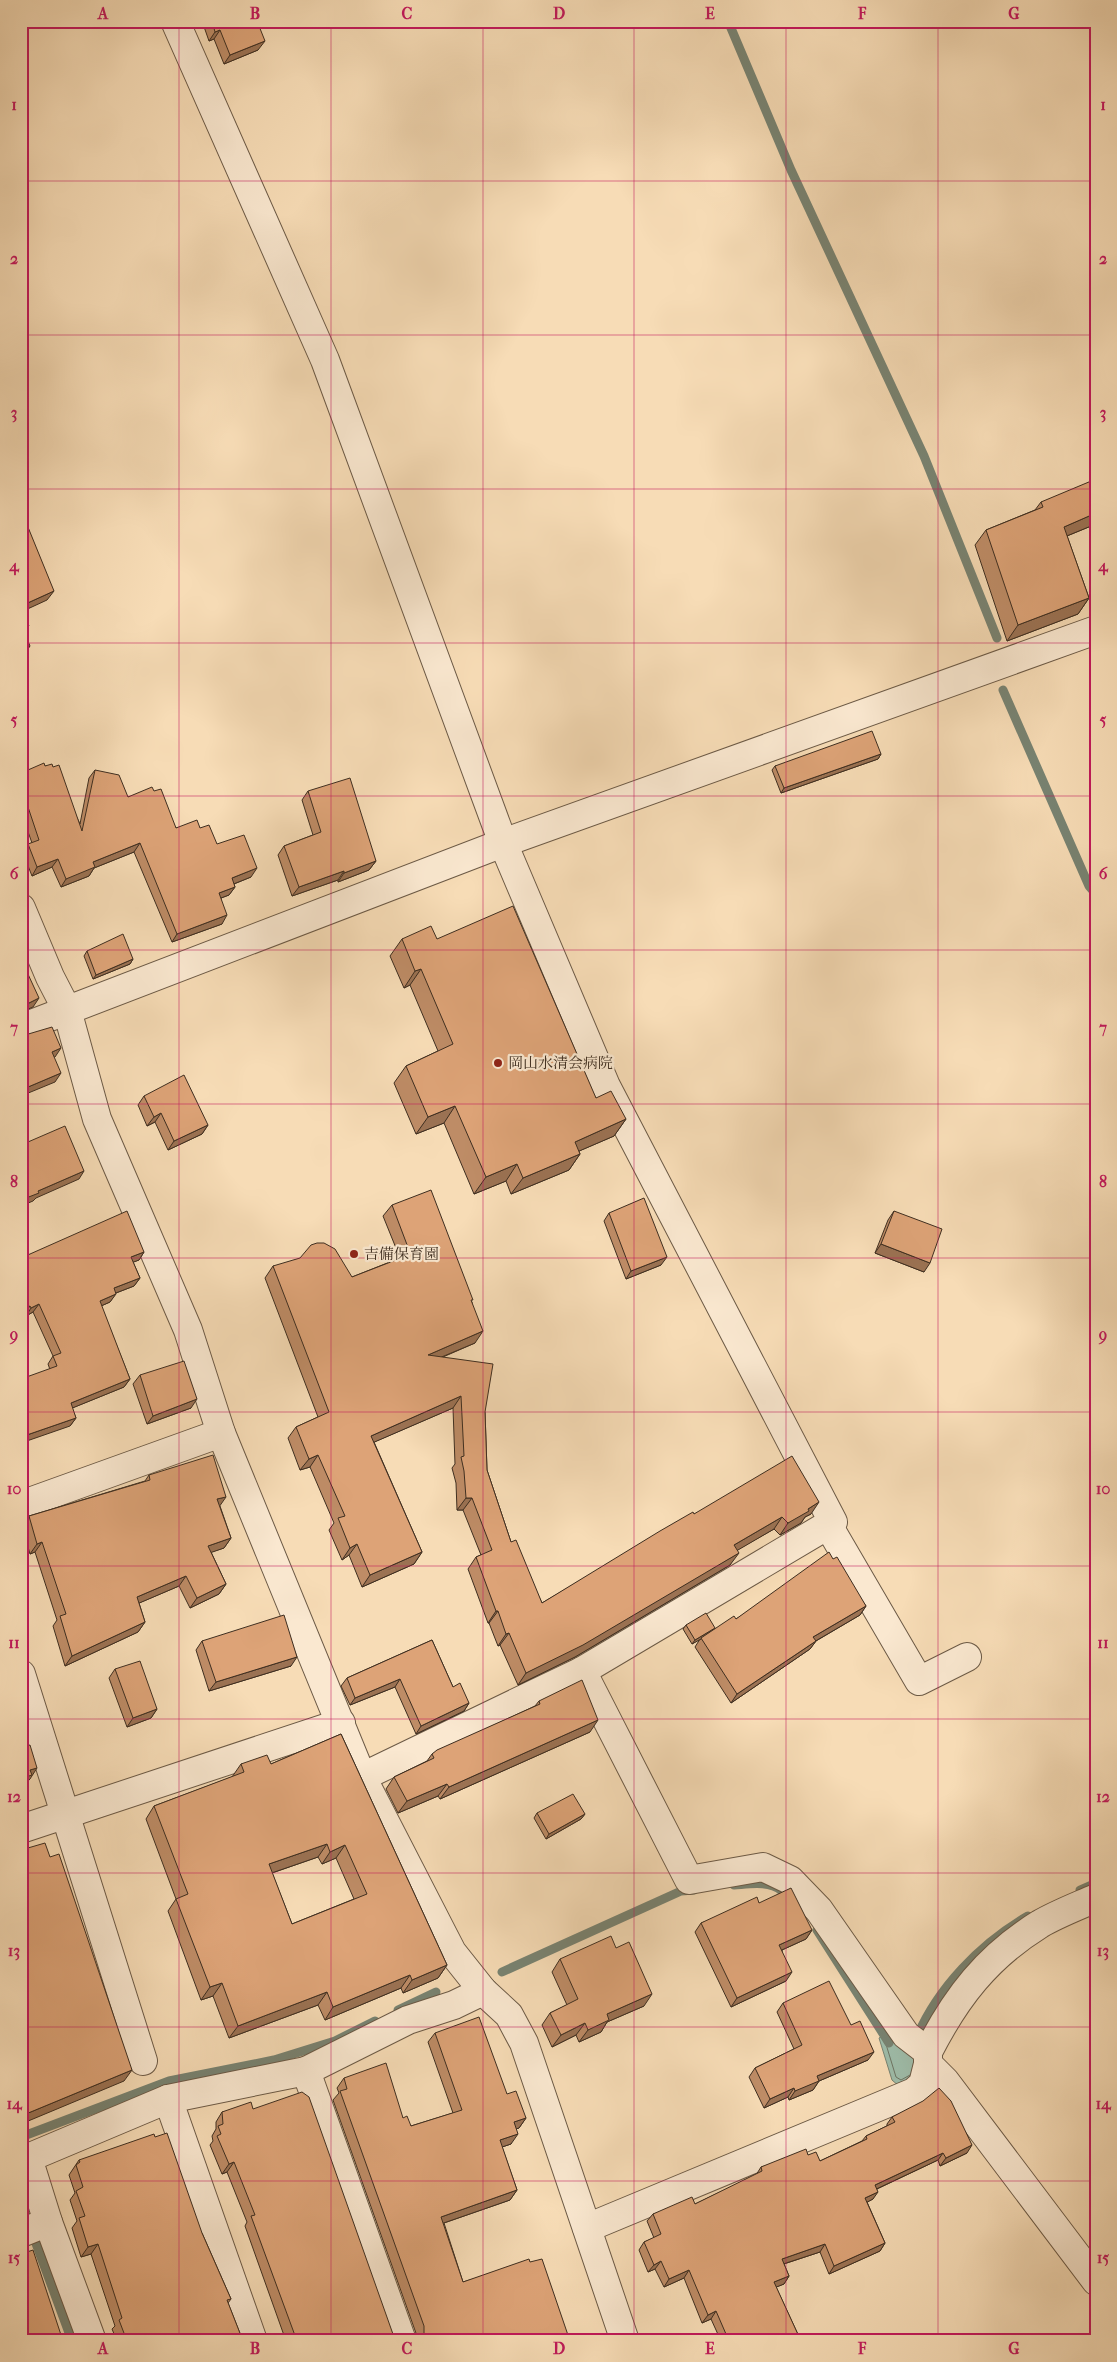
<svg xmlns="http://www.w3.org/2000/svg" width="1117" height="2362" font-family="'IM FELL French Canon','Noto Serif JP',serif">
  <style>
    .water { fill: #9ebca9; stroke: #788372 }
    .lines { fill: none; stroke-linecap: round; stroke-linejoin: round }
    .shore { stroke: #6e7564; stroke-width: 1 }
    .stream { stroke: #788372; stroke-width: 9 }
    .minor-casing { stroke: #6c5a46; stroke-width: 30 }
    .minor { stroke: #fae8d0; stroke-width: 28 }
    .wall { fill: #be8c66; stroke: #3e2e20; fill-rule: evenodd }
    .shaded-wall { fill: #9b7253; stroke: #3e2e20 }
    .building { fill: #dda377; stroke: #3e2e20; fill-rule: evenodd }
    .grid { fill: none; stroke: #c2185b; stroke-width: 1; stroke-opacity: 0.55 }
    .poi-dot { fill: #8f2418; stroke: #fae8d0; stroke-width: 2 }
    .labels { text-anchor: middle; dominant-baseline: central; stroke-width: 4.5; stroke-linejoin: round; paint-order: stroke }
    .poi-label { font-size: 15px; fill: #3e2e20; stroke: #fae8d0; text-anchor: start }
    .neatline { fill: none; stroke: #c2185b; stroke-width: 2 }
    .grid-label { font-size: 16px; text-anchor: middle; font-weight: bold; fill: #c2185b }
  </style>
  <rect width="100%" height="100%" fill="#f7dcb6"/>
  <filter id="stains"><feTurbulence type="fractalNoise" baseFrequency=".004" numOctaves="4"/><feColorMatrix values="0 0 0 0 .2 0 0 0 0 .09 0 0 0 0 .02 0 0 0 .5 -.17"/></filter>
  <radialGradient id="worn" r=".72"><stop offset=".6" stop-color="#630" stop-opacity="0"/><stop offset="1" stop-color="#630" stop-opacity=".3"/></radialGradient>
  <!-- water -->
  <path class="water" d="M890,2031L919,2057L915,2078L900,2087L892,2080L879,2038Z"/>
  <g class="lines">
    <!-- shore -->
    <path class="shore" d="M892,2042L889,2038L885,2041L896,2077L901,2080L910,2075"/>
    <!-- stream -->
    <g class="stream">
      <path d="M728,21L791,170L924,456L997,638"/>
      <path d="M1003,690L1089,886L1096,894"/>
      <path d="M734,1885C749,1884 769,1880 782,1891"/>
      <path d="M1080,1890L1096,1883"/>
      <path d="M817,1930L889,2043"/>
      <path d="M502,1972L681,1891L694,1890"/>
      <path d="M398,2010L436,1992"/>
      <path d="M916,2039C937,1988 981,1943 1028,1916"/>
      <path d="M21,2137L169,2081L274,2060L335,2041L375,2021"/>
      <path d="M21,2203L72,2341"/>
    </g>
    <!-- minor casing -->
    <g class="minor-casing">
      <g id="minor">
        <path d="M175,21L325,360L503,843L606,1086L833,1522L582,1671L362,1777"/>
        <path d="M21,908L50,977L67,1010L97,1119L188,1330L221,1433L362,1777L452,1952L483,1991L509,2015L524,2043L625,2341"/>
        <path d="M21,1028L503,843L1096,630"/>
        <path d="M21,1505L221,1433"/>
        <path d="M828,1525L919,1681L967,1657"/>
        <path d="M582,1671L689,1880L763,1867L790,1880L819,1910L906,2035L928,2052V2064L945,2081L1096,2281"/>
        <path d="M21,1674L143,2061"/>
        <path d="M21,1829L341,1723"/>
        <path d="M928,2052C956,1997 987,1957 1040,1924C1057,1914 1078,1906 1096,1898"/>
        <path d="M306,2071L408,2020L454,2005L483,1991"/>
        <path d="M168,2099L253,2341"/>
        <path d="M587,2228L914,2092L923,2084L928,2064"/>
        <path d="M21,2233L48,2222"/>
        <path d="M92,2341L48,2222L28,2158L168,2099L306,2071L402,2341"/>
      </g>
    </g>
    <!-- minor -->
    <use href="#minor" class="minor"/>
  </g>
  <!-- wall -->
  <g class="wall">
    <path d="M202,21H257L258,50L224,64L214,39L209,41Z"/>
    <path d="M1041,502L1096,524L1067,536L1089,598L1078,614L1007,641L975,545L986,530L1035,510Z"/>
    <path d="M881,754L878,759L781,793L772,770L775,766Z"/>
    <path d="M45,766L53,767L80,824L89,778L95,770L128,797L154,791L176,828H200L251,877L234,884L235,887L229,895L221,898L222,924L172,942L134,852L94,868L89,876L61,887L52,867L32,876L23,853L28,844L32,843L21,812V773Z"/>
    <path d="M308,791L376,861L369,870L338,882V880L292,896L278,855L284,846L313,835L302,800Z"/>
    <path d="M402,939H437L596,1098L626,1119L614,1136L579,1151L580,1154L569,1170L511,1194L506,1181L474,1194L444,1123L416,1134L394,1083L406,1066L438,1051L410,985L404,988L390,956Z"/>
    <path d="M87,951L133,959L130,964L93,979L84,956Z"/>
    <path d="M144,1096L208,1125L202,1134L168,1150L155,1122L147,1126L138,1105Z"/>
    <path d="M392,1205L472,1302L475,1343L443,1357L485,1412L487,1470L511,1542L542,1603L694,1514H811L805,1517L801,1523L780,1535L774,1529L737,1550L730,1565L575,1657L518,1685L500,1645L498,1646L489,1623H488L468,1569L476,1557L481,1555L463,1510H457L456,1483L452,1468L455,1464L453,1408L374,1442L422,1552L414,1564L362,1587L349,1555L342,1560L329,1530L334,1523L310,1467L300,1470L288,1438L296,1427L318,1417L265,1278L273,1266L352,1277L400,1258L383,1216Z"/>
    <path d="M894,1211L924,1272L875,1253L888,1220Z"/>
    <path d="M609,1213L661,1265L626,1279L604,1221Z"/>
    <path d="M144,1252L139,1260L133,1262L140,1278L134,1286L116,1293L110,1302L101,1306L130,1379L124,1387L72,1408L76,1418L70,1426L48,1364L53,1356L33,1312L26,1316L25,1313L21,1258Z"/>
    <path d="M140,1375L191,1408L147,1424L133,1384Z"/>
    <path d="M149,1475L220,1506L231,1538L224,1548L211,1552L226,1584L219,1594L190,1608L179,1586L139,1603L145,1622L138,1632L65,1666L53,1626L57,1620L35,1552L30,1554L22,1526L29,1516L145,1481Z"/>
    <path d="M833,1559L866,1606L860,1615L816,1641L810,1649L731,1703L695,1647L700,1639L692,1644L683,1629L686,1625L714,1630L736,1619Z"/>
    <path d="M432,1640L453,1687L469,1703L464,1711L416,1734L395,1687L350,1705L341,1686L347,1678Z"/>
    <path d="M202,1641L291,1666L209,1691L196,1650Z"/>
    <path d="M115,1669L157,1709L151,1718L127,1727L109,1678Z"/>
    <path d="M539,1701L590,1732L440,1799L438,1796L398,1813L386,1789L394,1777L427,1761L432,1754L535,1706Z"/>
    <path d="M341,1734L447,1965L438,1978L403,1993L401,1988L325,2020L318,2005L229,2038L213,1996L201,2000L168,1911L176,1899L146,1819L154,1806L232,1777L241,1764H271ZM318,1857L322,1864L336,1858L354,1899L292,1924L272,1873Z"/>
    <path d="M537,1813L585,1814L581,1819L546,1839L534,1818Z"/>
    <path d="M759,1903L812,1930L806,1939L782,1950L786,1981L731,2007L695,1932L701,1923Z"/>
    <path d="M560,1959L644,2006L607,2022L601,2032L579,2042L576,2035L552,2047L542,2025L550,2013L567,2005L552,1972Z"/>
    <path d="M783,2003L868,2060L819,2081L813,2090L789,2100L788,2097L764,2108L749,2077L755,2068L794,2049L777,2012Z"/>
    <path d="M435,2033L507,2094L526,2118L519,2128L516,2129L511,2144L502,2147L517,2190L510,2200L444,2223L463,2282L530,2262L570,2341H417V2336L333,2100L339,2093L337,2088L344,2078L403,2118L411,2126L453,2113L428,2042Z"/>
    <path d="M253,2109L394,2337L397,2341H286L245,2226L247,2222L227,2172L222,2174L210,2145L213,2141L212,2136L216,2129V2122L222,2112Z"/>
    <path d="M892,2117L967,2153L940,2166L938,2160L877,2189L873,2199L867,2202L885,2243L880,2251L829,2274L820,2252L784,2264L789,2276L784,2284L776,2287L801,2341H721L711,2319L702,2323L684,2278L664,2287L655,2269L648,2272L639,2250L644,2242L654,2238L647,2221L653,2214L695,2204L756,2175L761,2167L808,2155L820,2161L862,2141L866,2136L887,2126V2124Z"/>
    <path d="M79,2160L202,2233L231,2299L228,2303L243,2341H117L112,2329L115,2326L91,2254L81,2257L72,2228L77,2221L70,2200L75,2193L69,2175Z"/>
  </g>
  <!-- shaded-wall -->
  <g class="shaded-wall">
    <path d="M220,30L214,39L209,41L215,32Z"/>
    <path d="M265,41L258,50L224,64L230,55Z"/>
    <path d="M1096,513V524L1052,542L1064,527Z"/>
    <path d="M54,591L47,600L21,612V606Z"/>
    <path d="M1089,598L1078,614L1007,641L1018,625Z"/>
    <path d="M30,646L24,655L21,656V650Z"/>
    <path d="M881,754L878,759L781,793L784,788Z"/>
    <path d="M140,843L134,852L94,868L89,876L61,887L66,879L93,862Z"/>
    <path d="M58,859L52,867L32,876L37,867Z"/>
    <path d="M376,861L369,870L338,882L344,873Z"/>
    <path d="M257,868L251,877L226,887L232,878Z"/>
    <path d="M344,871L338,880L292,896L299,887Z"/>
    <path d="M235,887L229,895L213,901L219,893Z"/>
    <path d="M227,915L222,924L172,942L177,934Z"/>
    <path d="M133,959L130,964L93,979L96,975Z"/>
    <path d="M421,969L410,985L404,988L415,971Z"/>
    <path d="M39,998L33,1007L21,1012V1007Z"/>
    <path d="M61,1048L55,1057L46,1060L52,1052Z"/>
    <path d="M61,1073L55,1082L21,1096V1090Z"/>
    <path d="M455,1106L444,1123L416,1134L428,1117Z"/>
    <path d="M161,1113L155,1122L147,1126L154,1117Z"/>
    <path d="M626,1119L614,1136L563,1158L575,1142Z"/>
    <path d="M208,1125L202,1134L168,1150L174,1141Z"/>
    <path d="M580,1154L569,1170L511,1194L523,1178Z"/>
    <path d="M517,1164L506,1181L474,1194L486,1177Z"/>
    <path d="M84,1171L79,1179L36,1198L33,1201L21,1206V1200L38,1191Z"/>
    <path d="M881,1244L930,1263L924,1272L875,1253Z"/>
    <path d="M144,1252L139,1260L126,1265L131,1257Z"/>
    <path d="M667,1257L661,1265L626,1279L631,1271Z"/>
    <path d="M140,1278L134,1286L108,1296L114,1288Z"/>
    <path d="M116,1294L110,1302L94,1309L100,1301Z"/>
    <path d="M39,1304L33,1312L26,1316L31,1308Z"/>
    <path d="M30,1306L25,1313L21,1315V1310Z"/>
    <path d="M483,1331L475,1343L420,1366L428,1355Z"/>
    <path d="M130,1379L124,1387L65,1411L71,1403Z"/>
    <path d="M461,1396L453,1408L363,1447L371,1436Z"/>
    <path d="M197,1399L191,1408L147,1424L153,1416Z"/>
    <path d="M76,1418L70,1426L21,1443V1437Z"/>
    <path d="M318,1455L310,1467L300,1470L309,1459Z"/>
    <path d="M226,1497L219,1507L217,1499Z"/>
    <path d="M466,1498H472L463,1510H457Z"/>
    <path d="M819,1502L811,1514L805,1517L801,1523L780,1535L788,1523L808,1509Z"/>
    <path d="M782,1517L774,1529L726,1557L734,1545Z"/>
    <path d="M231,1538L224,1548L201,1556L208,1546Z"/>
    <path d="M42,1542L35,1552L30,1554L37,1544Z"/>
    <path d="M357,1544L349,1555L342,1560L350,1548Z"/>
    <path d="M422,1552L414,1564L362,1587L370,1575Z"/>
    <path d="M739,1553L730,1565L575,1657L518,1685L526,1673Z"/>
    <path d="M186,1576L179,1586L130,1607L137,1597Z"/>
    <path d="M226,1584L219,1594L190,1608L197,1598Z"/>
    <path d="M866,1606L860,1615L807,1646L813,1637Z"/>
    <path d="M496,1611H498L489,1623H488Z"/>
    <path d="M145,1622L138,1632L65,1666L72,1656Z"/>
    <path d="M715,1628L712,1633L692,1644L695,1640Z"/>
    <path d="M509,1633L500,1645L498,1646L506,1634Z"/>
    <path d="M816,1641L810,1649L731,1703L737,1694Z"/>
    <path d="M297,1657L291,1666L209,1691L216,1682Z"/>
    <path d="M400,1679L395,1687L350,1705L355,1698Z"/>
    <path d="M469,1703L464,1711L416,1734L421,1726Z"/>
    <path d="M157,1709L151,1718L127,1727L133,1718Z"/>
    <path d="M598,1720L590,1732L440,1799L449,1787Z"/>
    <path d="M37,1768L30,1779L29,1780L21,1790V1780L30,1770Z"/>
    <path d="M447,1784L438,1796L398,1813L407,1801Z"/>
    <path d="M585,1814L581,1819L546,1839L549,1834Z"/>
    <path d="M327,1844L318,1857L260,1877L269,1864Z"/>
    <path d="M345,1845L336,1858L322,1864L330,1852Z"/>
    <path d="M812,1930L806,1939L773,1954L779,1945Z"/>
    <path d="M447,1965L438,1978L403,1993L412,1980Z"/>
    <path d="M792,1972L786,1981L731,2007L737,1998Z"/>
    <path d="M410,1975L401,1988L325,2020L333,2007Z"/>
    <path d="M222,1983L213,1996L201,2000L210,1987Z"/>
    <path d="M327,1992L318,2005L229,2038L238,2026Z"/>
    <path d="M652,1994L644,2006L607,2022L601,2032L579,2042L588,2030L607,2014Z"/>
    <path d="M585,2023L576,2035L552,2047L561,2035Z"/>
    <path d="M874,2052L868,2060L819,2081L813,2090L789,2100L795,2091L817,2076Z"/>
    <path d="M132,2070L124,2081L21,2124V2116Z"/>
    <path d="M794,2088L788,2097L764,2108L770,2099Z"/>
    <path d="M526,2118L519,2128L507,2132L514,2122Z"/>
    <path d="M518,2134L511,2144L493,2150L500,2140Z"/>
    <path d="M972,2145L967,2153L940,2166L946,2158Z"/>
    <path d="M943,2153L938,2160L870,2192L875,2185Z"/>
    <path d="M234,2162L227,2172L222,2174L229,2164Z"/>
    <path d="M517,2190L510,2200L435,2226L441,2217Z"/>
    <path d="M878,2192L873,2199L860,2206L865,2198Z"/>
    <path d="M885,2243L880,2251L829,2274L834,2266Z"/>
    <path d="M98,2244L91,2254L81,2257L88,2247Z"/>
    <path d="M825,2244L820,2252L777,2266L782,2259Z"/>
    <path d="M661,2261L655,2269L648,2272L654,2265Z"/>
    <path d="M689,2270L684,2278L664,2287L669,2279Z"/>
    <path d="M789,2276L784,2284L769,2290L774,2282Z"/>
    <path d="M716,2311L711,2319L702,2323L708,2315Z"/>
  </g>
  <!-- building -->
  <g class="building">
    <path d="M212,21H257L265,41L230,55L220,30L215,32Z"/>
    <path d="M1096,479V513L1064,527L1089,598L1018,625L986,530L1043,507L1041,502Z"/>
    <path d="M21,510L54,591L21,606Z"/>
    <path d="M21,608L29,626L23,629L30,646L21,650Z"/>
    <path d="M872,731L881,754L784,788L775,766Z"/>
    <path d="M44,763L45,766L52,764L53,767L59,765L82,831L95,770L119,775L128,797L152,787L154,791L161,789L176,828L197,820L200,828L209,825L217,844L244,835L257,868L232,878L235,887L219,893L227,915L177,934L140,843L93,862L95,867L66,879L58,859L37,867L28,844L39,840L21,786V773Z"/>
    <path d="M350,778L376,861L344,873V871L299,887L284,846L321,832L308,791Z"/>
    <path d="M513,906L596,1098L611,1091L626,1119L575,1142L580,1154L523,1178L517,1164L486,1177L455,1106L428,1117L406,1066L453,1044L421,969L415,971L402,939L431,926L437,939Z"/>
    <path d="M21,933L25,943L21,945Z"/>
    <path d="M123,934L133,959L96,975L87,951Z"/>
    <path d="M21,959L39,998L21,1007Z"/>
    <path d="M52,1027L61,1048L52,1052L61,1073L21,1090V1033L25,1035Z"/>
    <path d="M184,1075L208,1125L174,1141L161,1113L154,1117L144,1096Z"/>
    <path d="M65,1126L84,1171L38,1191L39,1193L21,1200V1145Z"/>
    <path d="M431,1190L473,1300H471L483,1331L428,1355L493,1364L485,1412L487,1470L511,1542L516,1540L542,1603L660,1531L693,1512L694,1514L792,1456L819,1502L808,1509L809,1511L788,1523L782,1517L734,1545L739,1553L583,1645L526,1673L509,1633L506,1634L498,1611H496L476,1557L492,1550L472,1498H466L464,1471L461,1457L464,1456L461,1396L371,1436L422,1552L370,1575L357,1544L350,1548L338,1518L345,1516L318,1455L309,1459L296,1427L329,1412L273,1266L300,1258L311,1245L317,1243H324L335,1249L352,1277L406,1256L404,1252L409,1250L392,1205Z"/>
    <path d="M644,1198L667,1257L631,1271L609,1213Z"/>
    <path d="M127,1211L144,1252L131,1257L140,1278L114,1288L116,1294L100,1301L130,1379L71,1403L76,1418L21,1437V1379L57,1366L53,1356L61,1353L39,1304L31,1308L30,1306L21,1310V1258Z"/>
    <path d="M894,1211L942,1229L930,1263L881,1244Z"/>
    <path d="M184,1361L197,1399L153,1416L140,1375Z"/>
    <path d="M213,1455L226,1497L217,1499L231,1538L208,1546L226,1584L197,1598L186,1576L137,1597L145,1622L72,1656L60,1616L66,1614L42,1542L37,1544L29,1516L150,1480L149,1475Z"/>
    <path d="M829,1552L833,1559L837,1557L866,1606L813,1637L816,1641L737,1694L701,1638L734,1616L736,1619Z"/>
    <path d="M706,1613L715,1628L695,1640L686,1625Z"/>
    <path d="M284,1615L297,1657L216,1682L202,1641Z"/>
    <path d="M432,1640L453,1687L460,1683L469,1703L421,1726L400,1679L355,1698L347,1678Z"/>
    <path d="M140,1661L157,1709L133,1718L115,1669Z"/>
    <path d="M582,1680L598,1720L449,1787L447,1784L407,1801L394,1777L434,1758L432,1754L437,1750L540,1704L539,1701Z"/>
    <path d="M341,1734L447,1965L412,1980L410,1975L333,2007L327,1992L238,2026L222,1983L210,1987L176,1899L188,1894L154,1806L244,1772L241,1764L267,1755L271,1764ZM327,1844L330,1852L345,1845L367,1894L292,1924L269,1864Z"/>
    <path d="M30,1745L37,1768L30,1770L32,1775L23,1778L25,1784L21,1786V1747Z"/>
    <path d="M573,1794L585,1814L549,1834L537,1813Z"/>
    <path d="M45,1843L50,1857L59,1854L132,2070L21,2116V1850Z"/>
    <path d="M791,1888L812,1930L779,1945L792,1972L737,1998L701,1923L757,1897L759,1903Z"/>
    <path d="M611,1936L616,1948L629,1942L652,1994L607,2014L609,2020L588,2030L585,2023L561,2035L550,2013L578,1999L560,1959Z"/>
    <path d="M829,1981L851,2025L860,2021L874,2052L817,2076L819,2081L795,2091L794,2088L770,2099L755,2068L802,2045L783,2003Z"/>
    <path d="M479,2017L507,2094L516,2091L526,2118L514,2122L518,2134L500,2140L517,2190L441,2217L463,2282L529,2259L530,2262L542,2259L570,2341H421L424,2335V2326L340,2091L347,2089L344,2078L386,2063L403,2118L407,2116L411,2126L462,2110L435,2033Z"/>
    <path d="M939,2088L951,2101L972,2145L946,2158L943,2153L875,2185L878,2192L865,2198L885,2243L834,2266L825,2244L782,2259L789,2276L774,2282L801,2341H729L716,2311L708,2315L689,2270L669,2279L661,2261L654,2265L644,2242L661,2234L653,2214L692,2197L695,2204L762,2171L761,2167L806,2149L808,2155L816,2152L820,2161L867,2139L866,2136L895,2122L892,2117L923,2101Z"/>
    <path d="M302,2092L309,2097L394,2337L397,2341H297L251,2216L255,2215L234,2162L229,2164L217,2136L221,2134L218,2126L223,2124L222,2112L251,2102L253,2109Z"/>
    <path d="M167,2133L202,2233L231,2299L227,2300L243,2341H127L119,2320L122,2318L98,2244L88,2247L79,2218L85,2216L76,2191L83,2187L76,2165L80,2162L79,2160L154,2134L155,2137Z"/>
    <path d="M33,2250L63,2341H21V2254Z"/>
  </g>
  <!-- grid -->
  <path class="grid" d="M179,21V2341M331,21V2341M483,21V2341M634,21V2341M786,21V2341M938,21V2341M21,181H1096M21,335H1096M21,489H1096M21,643H1096M21,796H1096M21,950H1096M21,1104H1096M21,1258H1096M21,1412H1096M21,1566H1096M21,1719H1096M21,1873H1096M21,2027H1096M21,2181H1096"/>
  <!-- markers -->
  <g class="poi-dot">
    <circle cx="498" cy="1063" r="5"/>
    <circle cx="354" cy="1254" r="5"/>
  </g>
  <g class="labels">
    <!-- poi labels -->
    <g class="poi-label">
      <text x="508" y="1063">岡山水清会病院</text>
      <text x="364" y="1254">吉備保育園</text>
    </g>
  </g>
  <!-- margin -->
  <rect width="1117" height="2362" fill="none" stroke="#f7dcb6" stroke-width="55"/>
  <rect x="28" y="28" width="1062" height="2306" class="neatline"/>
  <g class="grid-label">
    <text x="103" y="19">A</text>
    <text x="255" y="19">B</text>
    <text x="407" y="19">C</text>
    <text x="559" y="19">D</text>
    <text x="710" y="19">E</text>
    <text x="862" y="19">F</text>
    <text x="1014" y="19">G</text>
    <text x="14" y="110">1</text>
    <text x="1103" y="110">1</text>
    <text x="14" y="264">2</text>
    <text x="1103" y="264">2</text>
    <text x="14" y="418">3</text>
    <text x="1103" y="418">3</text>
    <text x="14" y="571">4</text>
    <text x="1103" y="571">4</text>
    <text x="14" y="725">5</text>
    <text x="1103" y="725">5</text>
    <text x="14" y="879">6</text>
    <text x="1103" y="879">6</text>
    <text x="14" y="1033">7</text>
    <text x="1103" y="1033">7</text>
    <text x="14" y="1187">8</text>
    <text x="1103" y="1187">8</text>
    <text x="14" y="1340">9</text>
    <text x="1103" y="1340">9</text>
    <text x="14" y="1494">10</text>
    <text x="1103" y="1494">10</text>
    <text x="14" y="1648">11</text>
    <text x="1103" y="1648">11</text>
    <text x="14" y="1802">12</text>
    <text x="1103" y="1802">12</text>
    <text x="14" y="1956">13</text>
    <text x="1103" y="1956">13</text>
    <text x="14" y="2109">14</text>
    <text x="1103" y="2109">14</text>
    <text x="14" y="2263">15</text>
    <text x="1103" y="2263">15</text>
    <text x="103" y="2354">A</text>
    <text x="255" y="2354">B</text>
    <text x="407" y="2354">C</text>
    <text x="559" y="2354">D</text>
    <text x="710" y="2354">E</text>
    <text x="862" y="2354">F</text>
    <text x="1014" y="2354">G</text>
  </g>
  <rect width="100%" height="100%" filter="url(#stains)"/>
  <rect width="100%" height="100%" fill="url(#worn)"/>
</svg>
